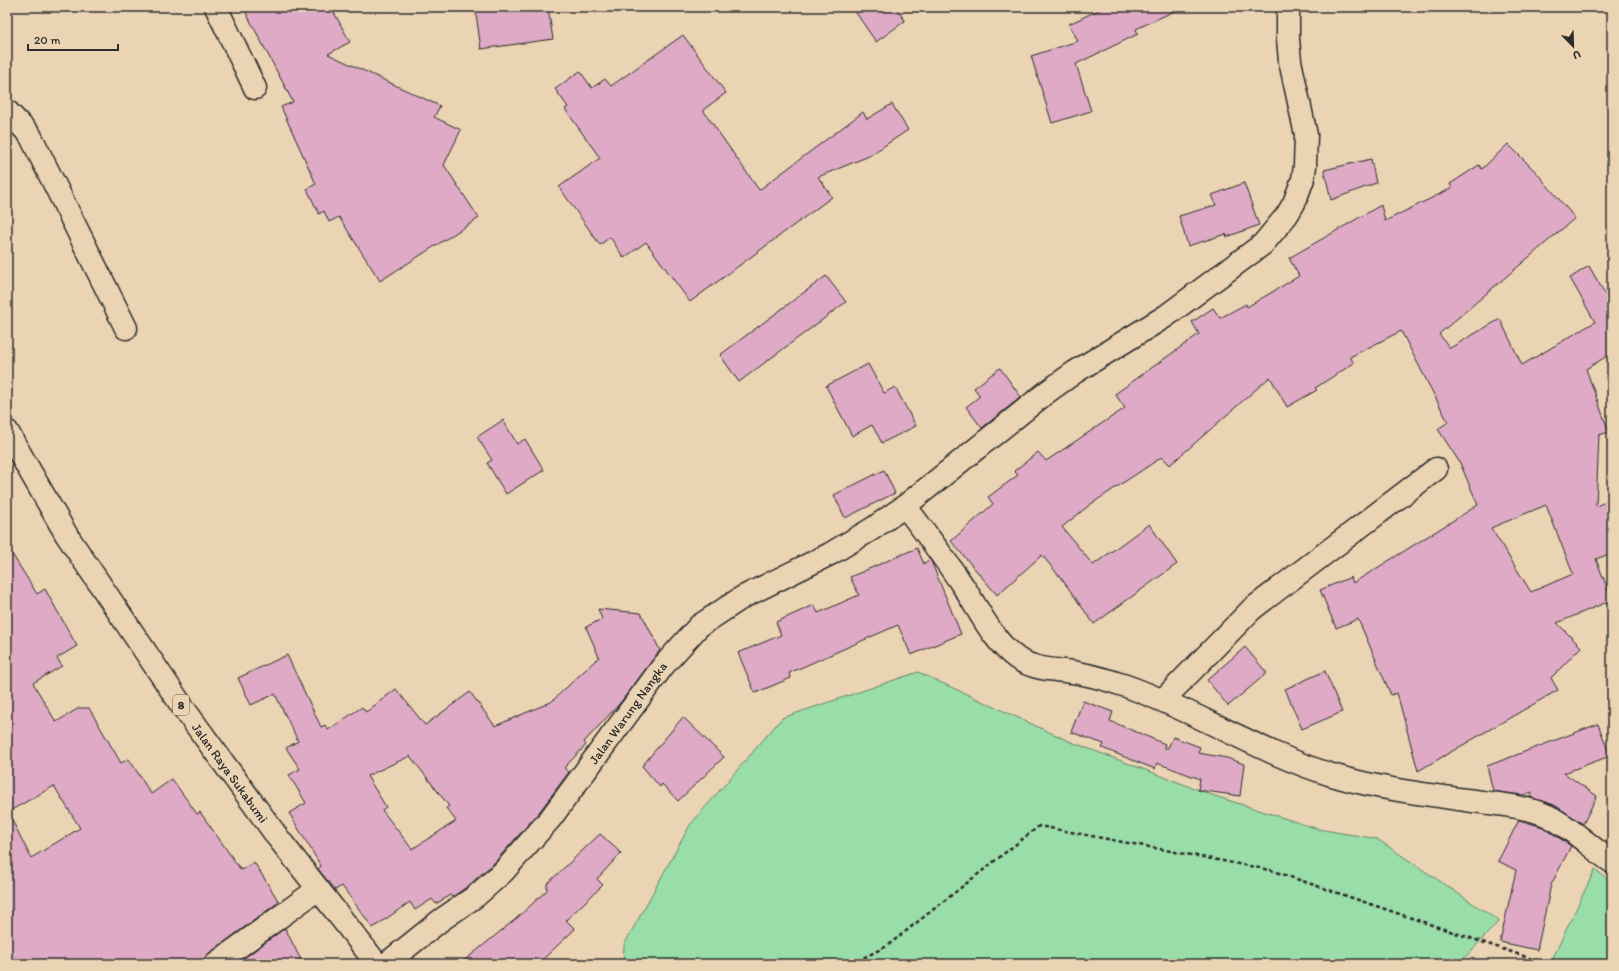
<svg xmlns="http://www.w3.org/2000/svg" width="1619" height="971" font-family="Itim,sans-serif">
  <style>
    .green { fill: #99dda9; stroke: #62846a }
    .building { fill: #deaac6; stroke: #2b2b2b; fill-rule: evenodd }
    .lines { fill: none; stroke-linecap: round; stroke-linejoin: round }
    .minor-casing { stroke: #2b2b2b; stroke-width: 25 }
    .highway-casing { stroke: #2b2b2b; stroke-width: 25 }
    .path { stroke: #2b2b2b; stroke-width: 2.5; stroke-dasharray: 4 3; stroke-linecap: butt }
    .minor { stroke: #ead4b3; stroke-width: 22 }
    .highway { stroke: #ead4b3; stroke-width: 22 }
    .labels { text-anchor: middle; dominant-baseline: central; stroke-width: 4; stroke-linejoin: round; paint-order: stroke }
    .shield { fill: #ead4b3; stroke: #645e54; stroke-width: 1 }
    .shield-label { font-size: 12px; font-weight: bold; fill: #2b2b2b }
    .street-label { font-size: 13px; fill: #2b2b2b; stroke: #ead4b3 }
  </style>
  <rect width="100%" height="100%" fill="#ead4b3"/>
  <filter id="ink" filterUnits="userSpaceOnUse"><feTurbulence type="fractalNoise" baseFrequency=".025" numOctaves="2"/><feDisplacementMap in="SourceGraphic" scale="8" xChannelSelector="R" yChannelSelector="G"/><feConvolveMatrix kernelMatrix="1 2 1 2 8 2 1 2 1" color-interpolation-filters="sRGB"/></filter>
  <g filter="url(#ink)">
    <!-- green -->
    <g class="green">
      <path d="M918,672L1071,742L1215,796L1318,829L1377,839L1499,921L1459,964H623L624,945L690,825L782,718Z"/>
      <path d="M1595,869L1612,883V964H1550Z"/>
    </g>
    <!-- building -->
    <g class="building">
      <path d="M243,7H331L350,42L328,54L440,106L434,117L461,130L444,165L479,218L380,281L339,217L329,222L324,211L319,214L307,189L316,184L281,107L293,102Z"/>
      <path d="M475,7H548L553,39L481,49Z"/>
      <path d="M852,7H896L905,21L876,42Z"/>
      <path d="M1105,7H1183L1136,29L1138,34L1076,64L1091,111L1052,123L1031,56L1078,41L1069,24Z"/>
      <path d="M683,35L726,93L703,110L759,190L863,112L867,119L892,104L908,130L869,156L818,177L832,197L690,302L646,242L624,258L610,237L600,245L559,187L600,158L565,109L568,107L555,89L580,71L592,88L605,79L611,86Z"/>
      <path d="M1508,144L1535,171L1575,218L1439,334L1450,348L1500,319L1522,365L1595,322L1570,278L1589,266L1612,306V353L1586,369L1609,432L1599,435L1596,506L1612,499V553L1596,559L1612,600L1557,623L1581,647L1551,678L1558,690L1418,771L1397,693L1391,695L1358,619L1336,628L1320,590L1351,577L1353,583L1478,505L1460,463L1438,429L1448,422L1401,331L1350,357L1354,363L1315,388L1317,390L1287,407L1270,377L1170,465L1162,457L1091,504L1062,527L1093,565L1149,524L1177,564L1094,624L1064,582L1042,555L997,595L951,541L993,504L988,497L1018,475L1014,471L1038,452L1046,461L1125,408L1115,394L1199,334L1192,322L1213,308L1220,318L1246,304L1247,307L1299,276L1289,258L1381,205L1385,221L1452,188L1450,184L1479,165L1482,169ZM1546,505L1573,574L1531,592L1491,528Z"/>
      <path d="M1371,159L1376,183L1331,200L1324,170Z"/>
      <path d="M1244,183L1259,225L1227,237L1226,234L1188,246L1179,216L1216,205L1212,195Z"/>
      <path d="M826,276L846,302L739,382L720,355Z"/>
      <path d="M868,364L884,393L895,387L916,426L882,443L872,425L852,436L826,386Z"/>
      <path d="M1000,368L1021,397L982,428L966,407L980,396L974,388Z"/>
      <path d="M503,420L517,444L525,439L544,470L506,494L487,463L492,460L477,437Z"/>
      <path d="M884,470L895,493L845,518L834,495Z"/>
      <path d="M7,546L37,594L45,589L77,646L57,658L62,666L33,683L56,722L79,708H89L121,763L129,759L151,794L172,779L197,814L200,812L241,870L254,862L279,902L208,954L204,959L203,964H7ZM54,786L80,828L31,858L8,812Z"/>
      <path d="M917,548L924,564L929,559L931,561L961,634L911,655L898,625L789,673L791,678L755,693L738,653L781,635L776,622L814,605L818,613L859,595L850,577Z"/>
      <path d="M598,609L641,613L660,650L620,703L584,742L586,745L564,768L569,772L540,811L494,863L468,886L452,897L450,895L436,904L432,899L415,910L410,902L373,928L342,886L335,890L318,869L321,866L289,813L306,803L289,775L300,769L286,748L298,741L275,694L251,705L238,678L287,655L321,727L325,725L328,730L362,707L366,712L396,689L425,725L470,692L495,726L551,702L599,657L586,627L602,619ZM410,756L449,806L446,808L456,821L412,849L382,810L386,807L367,776Z"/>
      <path d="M1245,647L1267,673L1228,706L1207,680Z"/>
      <path d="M1325,671L1342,712L1302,729L1285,689Z"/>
      <path d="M1083,701L1113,712L1110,721L1165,744L1164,748H1168L1173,737L1200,747L1198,753L1227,758L1244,764L1240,796L1198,790L1200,779L1157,763L1155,769L1102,748L1104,744L1071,732Z"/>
      <path d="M683,717L724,757L678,801L662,784L660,787L642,766Z"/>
      <path d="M1598,724L1610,756L1564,773L1597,796L1583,824L1554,805L1530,797L1533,793L1522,795L1493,791L1487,766Z"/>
      <path d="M1519,820L1543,827L1571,846L1551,885L1537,950L1500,942L1516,870L1498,861Z"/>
      <path d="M600,834L621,853L597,879L603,885L566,920L575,929L538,964H460L517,918L547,890V884Z"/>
      <path d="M285,928L303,964H236Z"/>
    </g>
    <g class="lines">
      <!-- minor casing -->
      <g class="minor-casing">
        <g id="minor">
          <path d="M216,7L255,88"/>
          <path d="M7,111L30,135L126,328"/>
          <path d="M905,506C925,532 945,559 963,586C979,610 994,643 1018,659C1037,671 1058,669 1078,673C1095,676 1111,681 1126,686C1197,711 1260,753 1332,775C1375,788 1422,794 1466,800C1493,804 1523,805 1548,816C1572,828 1590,847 1612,862"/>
          <path d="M1163,700L1252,609L1436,469"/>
          <path d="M215,964L318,889"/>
          <path d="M386,964L441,920L476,896L503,872L550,819L663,666L699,626L743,597L830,554L872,529L905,506L1047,392L1075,372L1166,316L1263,244L1287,215L1294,203L1303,179L1305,166L1306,135L1290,61L1288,39V7"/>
        </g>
      </g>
      <!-- highway casing -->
      <g class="highway-casing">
        <path id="highway" d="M7,431L66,534L182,706L279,839L377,964"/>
      </g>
      <!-- path -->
      <path class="path" d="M851,964L887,946L1039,826L1270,870L1547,964"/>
      <!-- minor -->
      <use href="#minor" class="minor"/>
      <!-- highway -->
      <use href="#highway" class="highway"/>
    </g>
  </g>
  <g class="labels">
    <!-- shield labels -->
    <rect class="shield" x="173" y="695" width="16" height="20" rx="3"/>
    <g class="shield-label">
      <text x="181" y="705">8</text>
    </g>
    <!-- street labels -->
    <g class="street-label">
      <text transform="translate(628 713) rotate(-54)">Jalan Warung Nangka</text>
      <text transform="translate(230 773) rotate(54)">Jalan Raya Sukabumi</text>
    </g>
  </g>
  <!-- margin -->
  <rect width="1619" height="971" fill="none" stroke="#ead4b3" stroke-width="24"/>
  <rect x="12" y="12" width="1595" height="947" fill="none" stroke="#2b2b2b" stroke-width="1.5" filter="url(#ink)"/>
  <!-- north arrow -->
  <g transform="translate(1573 46) rotate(157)" stroke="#ead4b3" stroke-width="3" paint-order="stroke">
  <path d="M0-3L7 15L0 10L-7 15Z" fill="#2b2b2b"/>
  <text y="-6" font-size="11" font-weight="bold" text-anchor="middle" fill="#2b2b2b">U</text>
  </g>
  <!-- scale -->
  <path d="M28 44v6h90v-6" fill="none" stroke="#2b2b2b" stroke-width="2"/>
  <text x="34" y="44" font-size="12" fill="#2b2b2b" stroke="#ead4b3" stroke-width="3" paint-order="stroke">20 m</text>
</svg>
